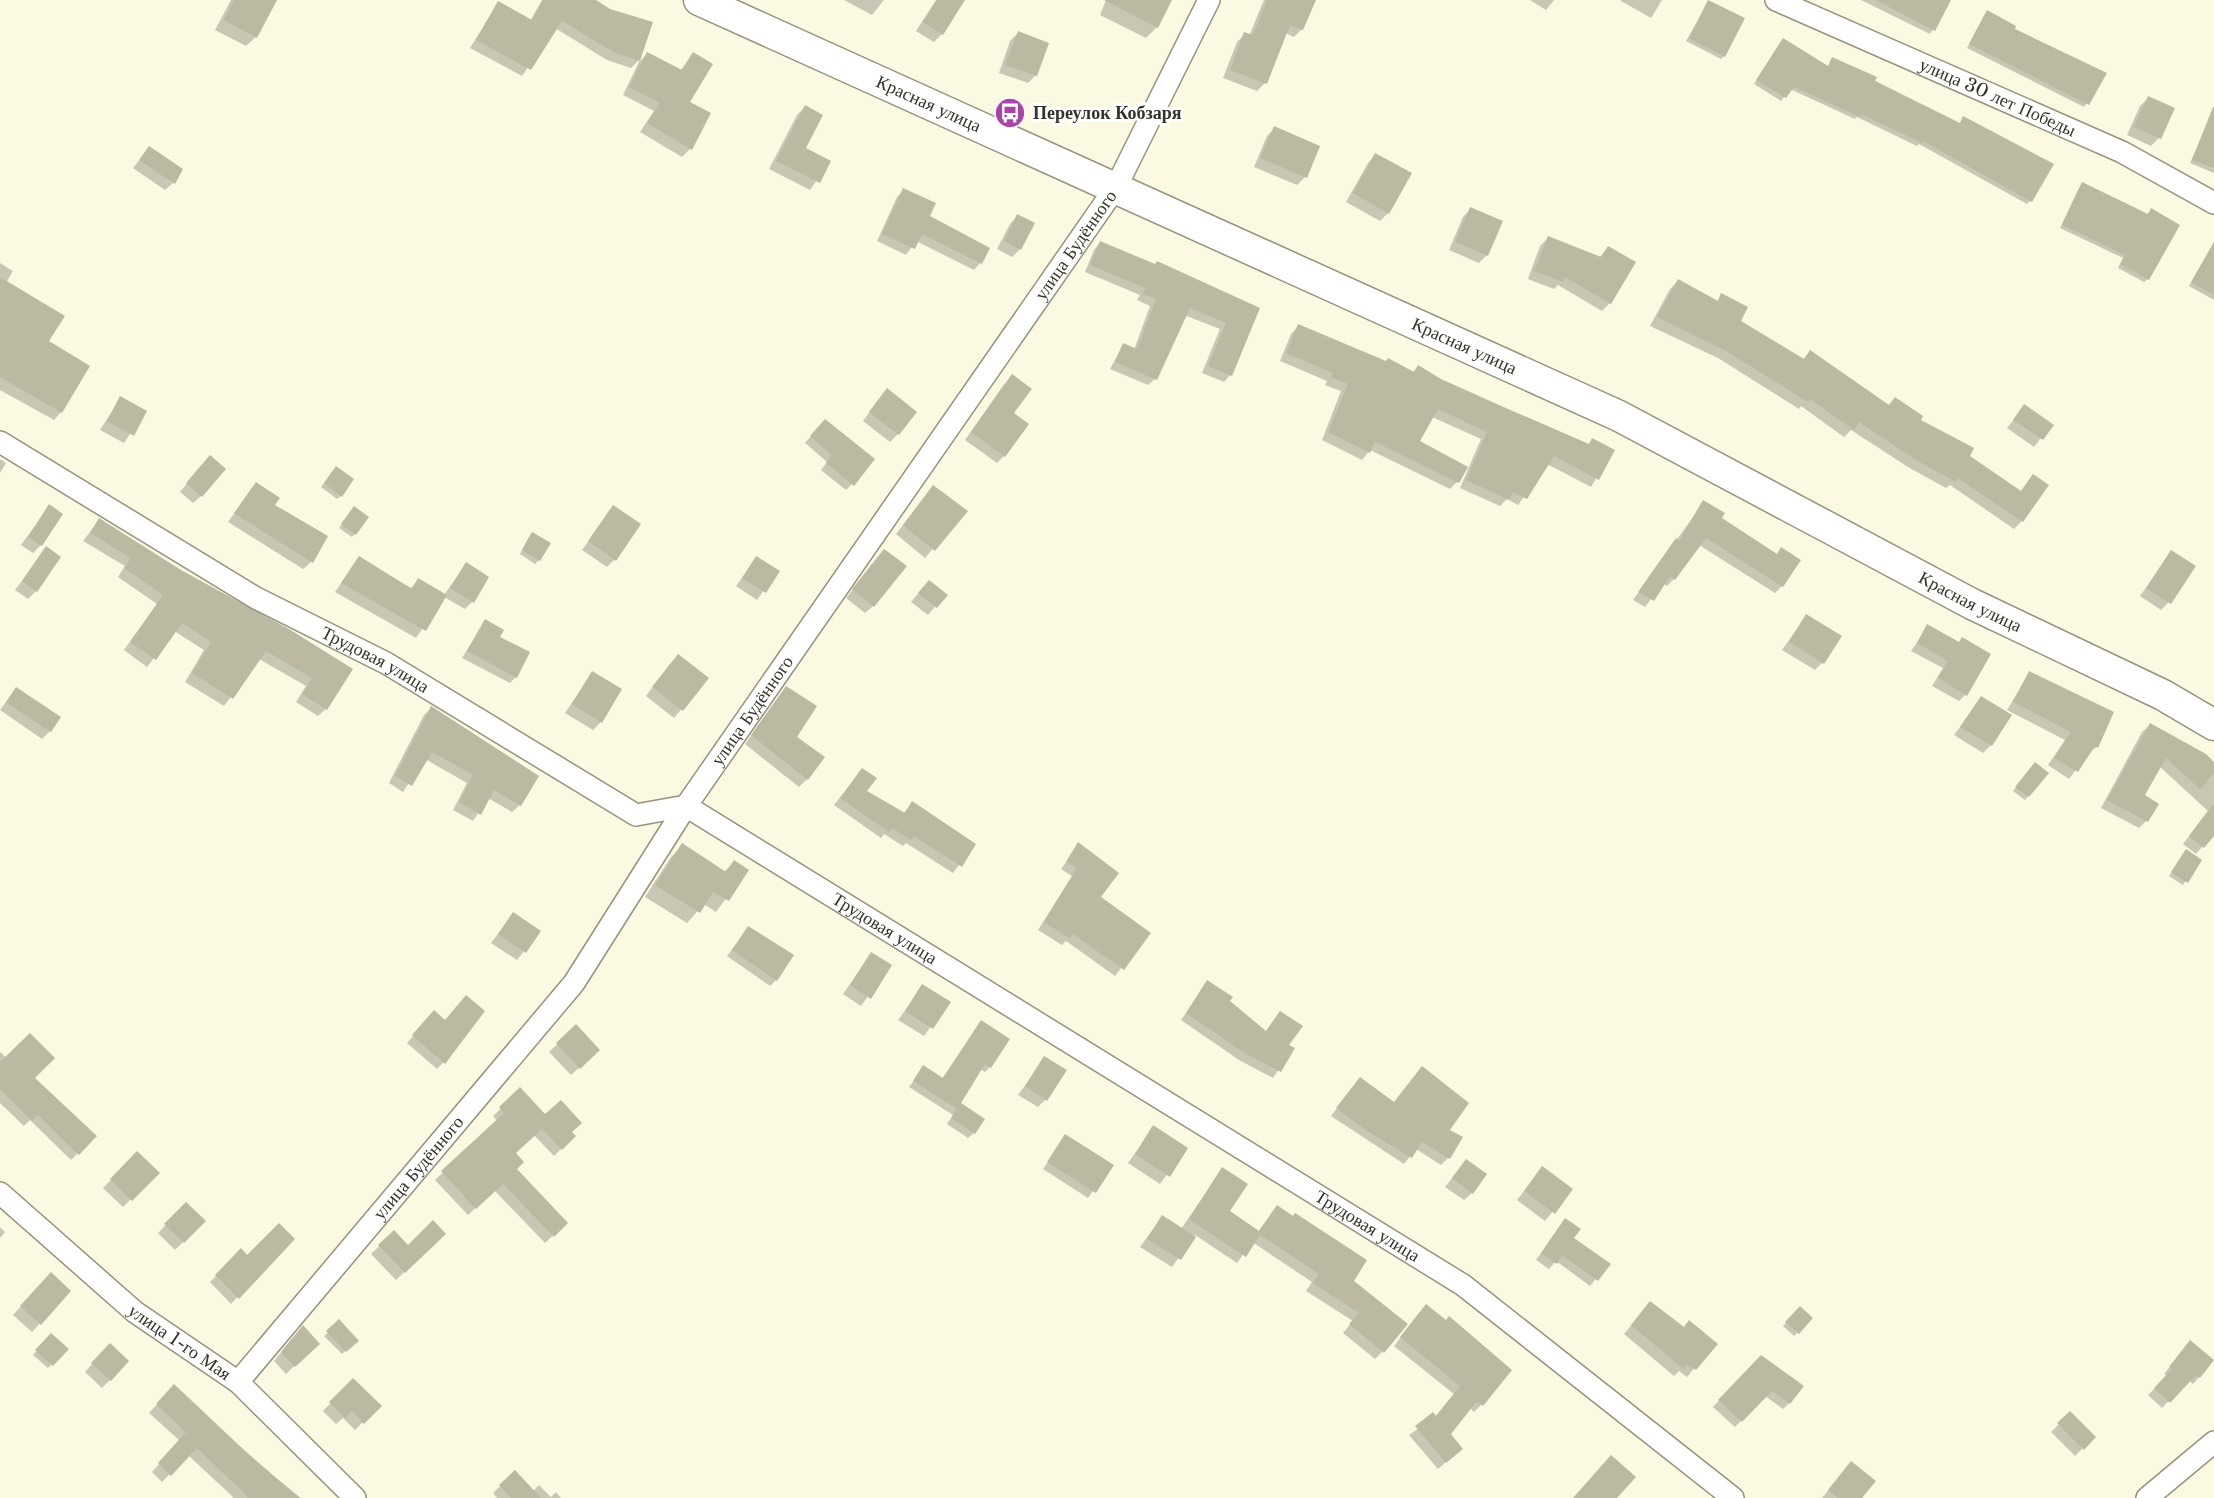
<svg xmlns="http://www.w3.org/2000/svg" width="2214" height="1498" font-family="'Libre Baskerville',serif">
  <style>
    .shadow { fill: #0003 }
    .building { fill: #bbb9a2 }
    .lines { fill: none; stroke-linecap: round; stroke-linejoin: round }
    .street-casing { stroke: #95937d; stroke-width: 24 }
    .secondary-casing { stroke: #95937d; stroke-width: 33 }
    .street { stroke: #fff; stroke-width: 21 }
    .secondary { stroke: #fff; stroke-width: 30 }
    .labels { text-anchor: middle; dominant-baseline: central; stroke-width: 6; stroke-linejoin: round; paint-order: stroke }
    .street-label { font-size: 18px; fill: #34332a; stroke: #fff }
    .poi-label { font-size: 18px; font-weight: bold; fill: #34332a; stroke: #fff; text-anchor: start }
  </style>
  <rect width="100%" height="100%" fill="#fbf9e1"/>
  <!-- shadow -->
  <g class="shadow">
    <path d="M231,0H275L256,37L246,46L215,30Z"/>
    <path d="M542,0H573L639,60L631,68L607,60L555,28L522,76L470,48L498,3L530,21Z"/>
    <path d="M844,0H884L872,15Z"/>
    <path d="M955,0L942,34L934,42L916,31L936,0Z"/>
    <path d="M1106,0H1170L1157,27L1146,38L1100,15Z"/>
    <path d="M1264,0H1314L1302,29L1294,37L1285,33L1265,83L1257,91L1223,78L1237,42L1245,34L1249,36Z"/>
    <path d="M1530,0H1554L1546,10Z"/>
    <path d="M1662,0L1651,18L1621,1V0Z"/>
    <path d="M1861,0H1947L1949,1L1930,34Z"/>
    <path d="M1709,1L1724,56L1721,59L1686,41Z"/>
    <path d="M1984,16L2012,29L2087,103L2084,107L1967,48Z"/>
    <path d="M1018,33L1036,75L1028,83L999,73L1010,41Z"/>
    <path d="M1780,43L1827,67L1833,59L1959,124L1964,118L2031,200L2027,204L1919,144L1917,146L1857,117L1855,119L1790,89L1781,101L1754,84Z"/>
    <path d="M647,54L680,71L693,54L688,102L690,149L682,157L640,132L654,111L623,95L639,62Z"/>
    <path d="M2148,98L2172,109L2159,138L2151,146L2127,135L2140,106Z"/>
    <path d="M805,107L803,149L829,162L810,190L769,169L797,115Z"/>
    <path d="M1275,128L1305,177L1297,185L1254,167L1267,136Z"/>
    <path d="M2205,129L2214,132V173L2190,163Z"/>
    <path d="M149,148L173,183L165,190L133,168Z"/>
    <path d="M1376,155L1388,213L1380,221L1346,202L1368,163Z"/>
    <path d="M2079,188L2147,215L2151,211L2148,279L2144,282L2118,268L2123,258L2060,228Z"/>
    <path d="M904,190L928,216L980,263L974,270L916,241L906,255L877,241L897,197Z"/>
    <path d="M1471,209L1487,255L1479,263L1449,250L1463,217Z"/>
    <path d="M1018,216L1020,249L1012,257L997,249L1010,224Z"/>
    <path d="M1548,238L1599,258L1608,248L1610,303L1602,311L1558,285L1554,289L1528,279L1540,246Z"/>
    <path d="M1100,243L1258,309L1230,375L1224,382L1202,373L1220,329L1184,315L1155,379L1148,385L1110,369L1123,345L1134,350L1150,306L1137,300L1140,295L1085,272L1094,250Z"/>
    <path d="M2212,247L2214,248V300L2189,286Z"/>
    <path d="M0,263L13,271L6,283L47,342L61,412L54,420L0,390Z"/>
    <path d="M1678,281L1716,302L1722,296L1739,321L1803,360L1810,353L1888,406L1918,421L2020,492L2033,476L2022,521L2014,529L1950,485L1946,488L1908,467L1851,430L1844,437L1801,406L1799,409L1718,358L1650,326L1670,289Z"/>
    <path d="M1298,326L1412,373L1418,367L1440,381L1588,445L1593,440L1613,450L1591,487L1547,464L1518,505L1507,499L1500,506L1460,488L1481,439L1432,417L1418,442L1458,481L1450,489L1370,450L1362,460L1322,440L1341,391L1325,385L1327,381L1280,361L1291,334Z"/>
    <path d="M1005,383L1004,456L997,463L965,440Z"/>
    <path d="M120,399L145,412L124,443L100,430Z"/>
    <path d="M879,399L898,434L890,442L863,421Z"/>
    <path d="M2024,407L2051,425L2034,447L2007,428Z"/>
    <path d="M819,427L852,484L846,490L821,470L827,462L805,443Z"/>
    <path d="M0,459L6,463L0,473Z"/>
    <path d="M202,465L201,496L193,503L180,492Z"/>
    <path d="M333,471L341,496L337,499L321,487Z"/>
    <path d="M256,484L311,562L303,569L228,522Z"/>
    <path d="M933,487L965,511L925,558L896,534Z"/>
    <path d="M1704,502L1719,519L1776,555L1781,549L1782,586L1775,593L1699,545L1674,579L1667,586L1663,583L1645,607L1633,600Z"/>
    <path d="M49,507L41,545L33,553L21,545Z"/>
    <path d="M613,508L615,559L607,567L582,550Z"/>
    <path d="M351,512L355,534L352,537L339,528Z"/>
    <path d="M99,520L180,571L350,670L326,709L318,716L296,702L306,686L259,659L224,706L185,682L204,650L174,631L147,667L124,650L157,604L118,577L125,566L83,541Z"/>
    <path d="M529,537L539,560L535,564L520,554Z"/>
    <path d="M46,549L36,591L28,599L15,590Z"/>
    <path d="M884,551L873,606L865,613L846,598Z"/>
    <path d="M2172,552L2169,602L2161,610L2140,596Z"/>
    <path d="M359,558L411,588L418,580L444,595L466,564L473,601L465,609L444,597L416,638L335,592Z"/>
    <path d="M757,558L778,571L757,600L736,586Z"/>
    <path d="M921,590L945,595L928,615L911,602Z"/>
    <path d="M1806,616L1823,662L1815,670L1782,650Z"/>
    <path d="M485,621L498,638L516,677L510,683L462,658Z"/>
    <path d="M1928,626L1958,644L1965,695L1959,701L1932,686L1943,668L1911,651Z"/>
    <path d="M670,664L707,678L674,718L646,696Z"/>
    <path d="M592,673L601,722L593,730L565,713Z"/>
    <path d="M2029,673L2112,712L2097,747L2088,753L2069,779L2048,765L2065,740L2007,710Z"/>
    <path d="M786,688L807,779L799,787L745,744Z"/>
    <path d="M16,689L50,731L42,739L0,710Z"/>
    <path d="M1982,698L1991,745L1983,753L1954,735Z"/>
    <path d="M432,708L520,805L512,812L488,798L473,821L453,810L467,783L425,759L403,792L389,783L424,715Z"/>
    <path d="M2150,725L2214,764V833L2196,854L2183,844L2208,811L2159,766L2142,796L2146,821L2139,828L2101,808L2142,732Z"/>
    <path d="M2032,768L2028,796L2025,800L2013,791Z"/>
    <path d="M862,770L865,791L903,814L912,803L974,845L953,873L906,843L903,846L884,834L881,838L834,805Z"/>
    <path d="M1079,844L1098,897L1148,933L1115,976L1066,941L1062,945L1038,930L1072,876L1061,869Z"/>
    <path d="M682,846L724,872L734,862L747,870L716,912L704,904L687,923L645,897L671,857Z"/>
    <path d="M2183,855L2186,881L2183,885L2169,876Z"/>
    <path d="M513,914L539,932L517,960L491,943Z"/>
    <path d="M748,928L776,980L770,986L727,956Z"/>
    <path d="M871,954L890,966L861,1006L843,994Z"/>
    <path d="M1207,983L1265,1032L1280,1013L1287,1046L1292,1049L1273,1078L1239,1060L1181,1020Z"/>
    <path d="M923,986L948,1002L924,1036L898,1020Z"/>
    <path d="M427,1020L445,1022L444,1062L437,1069L407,1043Z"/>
    <path d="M981,1022L990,1067L985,1072L980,1069L958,1104L974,1133L968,1138L947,1124L953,1115L909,1087L924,1067L942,1079Z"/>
    <path d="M576,1027L598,1050L571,1075L549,1052Z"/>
    <path d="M0,1052L95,1136L71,1160L30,1120L24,1126L0,1103Z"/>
    <path d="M1045,1058L1046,1099L1038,1107L1018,1095Z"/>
    <path d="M1360,1079L1393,1104L1447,1130L1448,1158L1441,1165L1416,1149L1404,1164L1331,1116Z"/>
    <path d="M520,1090L545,1116L574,1136L554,1156L534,1135L514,1153L515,1169L566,1223L545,1243L494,1190L468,1215L435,1180L497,1121L493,1116Z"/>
    <path d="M1153,1128L1186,1148L1160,1184L1128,1163Z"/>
    <path d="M1066,1136L1112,1165L1088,1198L1043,1169Z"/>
    <path d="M137,1153L157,1173L123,1207L103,1188Z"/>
    <path d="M1466,1161L1472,1193L1464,1200L1445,1187Z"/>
    <path d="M1542,1168L1571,1189L1545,1221L1517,1200Z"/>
    <path d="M1222,1169L1228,1212L1258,1232L1277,1207L1352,1281L1383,1351L1375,1359L1343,1333L1353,1321L1306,1291L1312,1282L1252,1242L1237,1263L1195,1235L1172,1267L1140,1247L1162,1217L1181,1229Z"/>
    <path d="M186,1204L204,1221L175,1250L158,1233Z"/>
    <path d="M1565,1220L1572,1238L1608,1264L1590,1286L1556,1261L1549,1269L1536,1260Z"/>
    <path d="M0,1227L5,1232L0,1238Z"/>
    <path d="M394,1232L408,1247L444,1234L396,1280L371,1254Z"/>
    <path d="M293,1239L231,1304L210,1282L241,1251L247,1257Z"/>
    <path d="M43,1282L69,1291L32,1332L13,1315Z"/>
    <path d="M1650,1303L1684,1328L1715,1344L1687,1377L1679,1371L1674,1376L1624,1334Z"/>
    <path d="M1800,1308L1811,1319L1794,1336L1783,1326Z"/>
    <path d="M1419,1314L1482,1404L1474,1412L1470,1408L1449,1434L1453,1456L1438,1469L1409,1435L1435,1417L1454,1394L1394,1346Z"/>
    <path d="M339,1322L357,1340L342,1354L324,1336Z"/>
    <path d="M295,1335L318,1343L286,1374L274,1361Z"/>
    <path d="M51,1336L66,1349L48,1368L33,1355Z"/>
    <path d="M2190,1342L2199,1377L2193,1384L2188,1380L2162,1408L2148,1395L2167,1376L2164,1374Z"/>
    <path d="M102,1353L110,1380L102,1388L85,1372Z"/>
    <path d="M1761,1357L1789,1403L1783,1409L1765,1396L1735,1427L1713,1407Z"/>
    <path d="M353,1380L379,1406L355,1430L343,1418L336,1424L323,1411Z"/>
    <path d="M175,1386L242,1450L301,1498H234L188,1455L162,1482L152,1472L180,1441L149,1413Z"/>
    <path d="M2070,1413L2094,1437L2075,1456L2051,1432Z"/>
    <path d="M1844,1471L1859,1498H1822Z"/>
    <path d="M515,1472L533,1491L539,1485L551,1497L556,1492L561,1498H497L493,1493Z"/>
  </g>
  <!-- building -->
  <g class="building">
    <path d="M234,0H277L257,38L224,20Z"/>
    <path d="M543,0H596L610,9L653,22L640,61L615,53L562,21L531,70L476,40L498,1L532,20Z"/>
    <path d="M937,0H965L943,35L923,22Z"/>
    <path d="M1104,0H1172L1158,28Z"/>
    <path d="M1267,0H1316L1303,30L1290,25L1267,84L1230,70L1244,32L1253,35Z"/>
    <path d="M1708,0L1745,18L1725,57L1689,38Z"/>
    <path d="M1876,0H1951L1935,31Z"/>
    <path d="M1987,10L2016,26L2015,29L2107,73L2089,105L1969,44Z"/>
    <path d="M1018,31L1049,43L1037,76L1005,65Z"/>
    <path d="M1783,38L1828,66L1832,57L1877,77L1875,81L1960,123L1963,116L2054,164L2032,202L1923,141L1922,143L1861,114L1860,117L1794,87L1786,98L1756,80Z"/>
    <path d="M647,52L682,70L693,52L713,64L690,102L711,113L692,150L647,123L660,103L629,87Z"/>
    <path d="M2148,96L2175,108L2161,139L2134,127Z"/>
    <path d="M805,105L823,115L806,148L831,161L820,183L776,161Z"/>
    <path d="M2213,107H2214V168L2192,160Z"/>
    <path d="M1274,126L1320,146L1307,178L1260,158Z"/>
    <path d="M149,146L183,169L175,184L139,160Z"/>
    <path d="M1375,153L1412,173L1389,214L1353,193Z"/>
    <path d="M2082,182L2148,214L2151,208L2180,225L2149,280L2120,264L2125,255L2062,225Z"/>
    <path d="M903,188L936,203L930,216L990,248L982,264L922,234L915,249L882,234Z"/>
    <path d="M1470,207L1503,221L1488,256L1455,242Z"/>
    <path d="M1017,214L1035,223L1021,250L1004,241Z"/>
    <path d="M1548,236L1601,257L1608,246L1636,262L1611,304L1565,277L1563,282L1534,271Z"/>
    <path d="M1100,241L1155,264L1157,261L1260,308L1232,376L1208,366L1226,323L1190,308L1157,380L1115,362L1123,343L1137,349L1156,299L1143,294L1145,288L1090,265Z"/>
    <path d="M2214,242V295L2191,282Z"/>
    <path d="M0,277L65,316L49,341L90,366L62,413L0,377Z"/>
    <path d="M1678,279L1718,301L1721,293L1748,307L1741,321L1804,359L1810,350L1889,405L1895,397L1923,416L1921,420L1974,448L1970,456L2021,491L2033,474L2049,485L2023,522L1958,478L1956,482L1916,460L1859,422L1854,430L1810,399L1808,402L1726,351L1657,317Z"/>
    <path d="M1298,324L1386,361L1388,358L1414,372L1418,365L1441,379L1499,405L1589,444L1592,438L1615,450L1599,480L1554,456L1527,499L1513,492L1509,500L1466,480L1487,432L1438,409L1420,441L1468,467L1459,483L1375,442L1370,453L1328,432L1348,384L1331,377L1333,373L1286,353Z"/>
    <path d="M1012,374L1032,389L1014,413L1029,424L1005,457L971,432Z"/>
    <path d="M887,388L917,412L899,435L869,412Z"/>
    <path d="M120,396L147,411L134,436L107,421Z"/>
    <path d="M2024,404L2054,425L2043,440L2013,420Z"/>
    <path d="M825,419L875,459L854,486L826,463L832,455L810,436Z"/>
    <path d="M210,455L226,469L202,497L186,483Z"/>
    <path d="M336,466L354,479L342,497L324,483Z"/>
    <path d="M256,482L280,498L275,505L328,536L313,563L234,513Z"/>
    <path d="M933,485L968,511L935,551L903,525Z"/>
    <path d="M1703,500L1725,513L1722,518L1777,554L1781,547L1801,560L1783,587L1706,538L1675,580L1670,576L1654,601L1638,592L1676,538L1679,541Z"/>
    <path d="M49,504L63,514L42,546L28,537Z"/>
    <path d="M613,505L641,524L616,561L588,541Z"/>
    <path d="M354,506L369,517L356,535L341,524Z"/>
    <path d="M99,518L181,570L289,629L353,669L327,710L302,694L312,678L266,651L233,699L192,673L211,642L182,623L156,660L130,642L163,595L124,568L131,558L90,533Z"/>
    <path d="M532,532L551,543L540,561L522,550Z"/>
    <path d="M46,546L61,557L37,592L22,581Z"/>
    <path d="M884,549L907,566L874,607L852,589Z"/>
    <path d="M2171,550L2196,566L2171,604L2146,588Z"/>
    <path d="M359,556L412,589L418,578L447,595L426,631L341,583Z"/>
    <path d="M756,556L780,571L766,593L742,578Z"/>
    <path d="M466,562L489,577L474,603L450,588Z"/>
    <path d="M929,580L948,595L937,608L918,593Z"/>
    <path d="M1806,614L1842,636L1824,664L1789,642Z"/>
    <path d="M485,619L504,630L500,637L530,652L517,678L467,651Z"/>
    <path d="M1927,624L1959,642L1962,637L1991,654L1967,696L1938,678L1948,661L1917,643Z"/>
    <path d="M678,654L709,678L683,711L652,687Z"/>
    <path d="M592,671L622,689L602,723L572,704Z"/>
    <path d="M2029,671L2114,712L2098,748L2095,746L2078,772L2054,758L2071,732L2013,702Z"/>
    <path d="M786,686L817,706L797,737L825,757L808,780L751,735Z"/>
    <path d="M16,687L61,717L51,732L6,702Z"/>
    <path d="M1981,696L2012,715L1992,746L1960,727Z"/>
    <path d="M431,706L539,776L521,806L494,790L481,815L459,802L473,775L432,752L412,786L395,776Z"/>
    <path d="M2150,723L2206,754L2214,762V773L2200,789L2166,758L2145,795L2159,804L2148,822L2107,800Z"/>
    <path d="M2035,762L2049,773L2029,797L2015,787Z"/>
    <path d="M862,768L877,778L867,791L905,813L912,801L976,844L962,867L914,836L911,840L892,828L889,832L840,798Z"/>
    <path d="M2214,803V836L2204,848L2189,836Z"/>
    <path d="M1078,842L1119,873L1101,897L1151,933L1124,970L1073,934L1070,939L1044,922L1077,868L1066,862Z"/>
    <path d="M682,843L726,872L734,860L749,870L729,901L713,892L700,913L655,885Z"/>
    <path d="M2186,849L2202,860L2188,883L2171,872Z"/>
    <path d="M513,912L541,931L526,953L498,934Z"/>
    <path d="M748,926L794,955L777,981L732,950Z"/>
    <path d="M871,952L892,965L871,999L850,985Z"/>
    <path d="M1207,980L1233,997L1230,1001L1266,1031L1280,1011L1303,1026L1289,1045L1295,1048L1281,1072L1246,1054L1186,1013Z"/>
    <path d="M922,984L951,1002L933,1029L905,1011Z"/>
    <path d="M466,995L485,1011L445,1064L412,1035L434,1010L445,1020Z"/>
    <path d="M981,1020L1010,1039L991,1068L985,1064L961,1103L985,1119L975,1134L951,1118L957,1109L913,1081L923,1065L943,1078Z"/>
    <path d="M576,1024L600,1050L580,1069L556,1043Z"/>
    <path d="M30,1033L55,1058L35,1078L97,1136L79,1155L38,1115L32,1121L0,1089V1062Z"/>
    <path d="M1044,1056L1067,1070L1047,1101L1025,1086Z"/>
    <path d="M1422,1066L1469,1103L1450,1130L1463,1137L1450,1159L1422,1142L1412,1158L1367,1131L1336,1108L1360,1077L1394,1102Z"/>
    <path d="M520,1087L545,1114L561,1100L582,1123L572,1132L576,1136L562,1150L542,1129L516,1153L524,1162L517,1169L568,1223L554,1237L503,1184L476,1209L441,1171L504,1113L499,1107Z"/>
    <path d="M1153,1125L1188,1148L1170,1177L1135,1154Z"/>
    <path d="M1065,1134L1114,1165L1096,1193L1047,1162Z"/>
    <path d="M137,1151L160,1173L132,1201L110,1179Z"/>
    <path d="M1466,1159L1487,1174L1473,1194L1452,1178Z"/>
    <path d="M1542,1166L1573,1189L1555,1214L1524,1191Z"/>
    <path d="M1222,1167L1248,1184L1230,1211L1259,1231L1277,1205L1293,1216L1295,1213L1367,1260L1354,1281L1408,1324L1384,1353L1349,1324L1359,1313L1313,1283L1319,1274L1260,1235L1246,1257L1189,1219Z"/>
    <path d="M186,1202L206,1221L184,1243L164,1224Z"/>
    <path d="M1162,1215L1196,1237L1181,1260L1147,1239Z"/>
    <path d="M1565,1218L1581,1229L1574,1238L1611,1264L1598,1281L1562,1255L1557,1264L1541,1253Z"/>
    <path d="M433,1220L446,1234L405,1273L378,1245L394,1230L408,1245Z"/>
    <path d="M279,1223L295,1239L239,1299L215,1275L241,1248L247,1255Z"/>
    <path d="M51,1272L71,1291L41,1325L20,1306Z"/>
    <path d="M1650,1301L1684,1327L1689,1320L1718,1344L1696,1370L1687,1364L1683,1369L1631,1325Z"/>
    <path d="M1426,1304L1446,1320L1449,1316L1512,1370L1483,1406L1477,1401L1451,1434L1463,1449L1446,1463L1415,1426L1433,1412L1436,1416L1460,1386L1400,1337Z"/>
    <path d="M1800,1306L1813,1318L1799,1334L1785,1322Z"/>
    <path d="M339,1319L359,1341L346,1352L326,1331Z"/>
    <path d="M303,1325L320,1344L295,1367L281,1352Z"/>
    <path d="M51,1333L69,1349L53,1366L35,1350Z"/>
    <path d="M2190,1340L2214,1360L2200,1378L2196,1375L2170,1403L2154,1388L2172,1369L2169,1367Z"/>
    <path d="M110,1343L129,1361L111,1381L91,1363Z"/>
    <path d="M1761,1355L1804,1386L1790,1404L1772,1391L1742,1422L1718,1400Z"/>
    <path d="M353,1378L382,1406L364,1424L352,1411L345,1418L329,1402Z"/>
    <path d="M174,1384L243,1449L299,1498H249L197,1448L171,1476L158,1463L186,1432L156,1404Z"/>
    <path d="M2070,1411L2096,1437L2084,1450L2057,1423Z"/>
    <path d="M1611,1455L1636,1477L1617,1498H1573Z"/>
    <path d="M1851,1461L1876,1481L1862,1498H1838L1828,1490Z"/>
    <path d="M515,1470L541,1498H511L499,1485Z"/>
  </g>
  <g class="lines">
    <!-- street casing -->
    <g class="street-casing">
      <g id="street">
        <path id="s1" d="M1776,0L2122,152L2214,203"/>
        <path id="s2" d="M0,442L256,598L386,663L636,815L686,806L1463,1285L1733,1498"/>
        <path id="s3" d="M0,1193L135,1312L238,1382L355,1498"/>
        <path id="s4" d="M238,1382L574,983L686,806L1116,187L1209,0"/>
        <path d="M2147,1498L2214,1442"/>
      </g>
    </g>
    <!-- secondary casing -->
    <g class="secondary-casing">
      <g id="secondary">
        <path id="s5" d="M699,0L1619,416L1972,604L2163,695L2214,725"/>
      </g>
    </g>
    <!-- street -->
    <use href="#street" class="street"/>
    <!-- secondary -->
    <use href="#secondary" class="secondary"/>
  </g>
  <!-- icons -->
  <defs>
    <g id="bus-disc" transform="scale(1.575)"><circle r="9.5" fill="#aa44a9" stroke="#fff"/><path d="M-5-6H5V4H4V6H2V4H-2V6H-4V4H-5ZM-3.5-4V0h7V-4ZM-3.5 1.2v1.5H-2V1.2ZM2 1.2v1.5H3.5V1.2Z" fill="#fff"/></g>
  </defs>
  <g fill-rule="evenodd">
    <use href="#bus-disc" x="1010" y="113"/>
  </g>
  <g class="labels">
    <!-- street labels -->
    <g class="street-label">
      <text stroke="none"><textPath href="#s1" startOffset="242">улица 30 лет Победы</textPath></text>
      <text stroke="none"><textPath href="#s5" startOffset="252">Красная улица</textPath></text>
      <text stroke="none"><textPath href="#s4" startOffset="1414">улица Будённого</textPath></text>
      <text stroke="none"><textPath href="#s5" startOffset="840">Красная улица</textPath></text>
      <text stroke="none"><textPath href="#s5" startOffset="1407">Красная улица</textPath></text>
      <text stroke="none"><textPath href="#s2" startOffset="434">Трудовая улица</textPath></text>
      <text stroke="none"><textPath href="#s4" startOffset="847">улица Будённого</textPath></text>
      <text stroke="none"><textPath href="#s2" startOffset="1022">Трудовая улица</textPath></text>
      <text stroke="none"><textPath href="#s4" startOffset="280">улица Будённого</textPath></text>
      <text stroke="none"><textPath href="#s2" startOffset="1589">Трудовая улица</textPath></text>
      <text stroke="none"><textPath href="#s3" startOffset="234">улица 1-го Мая</textPath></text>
    </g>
    <!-- poi labels -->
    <g class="poi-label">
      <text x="1033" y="113">Переулок Кобзаря</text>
    </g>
  </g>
</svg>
